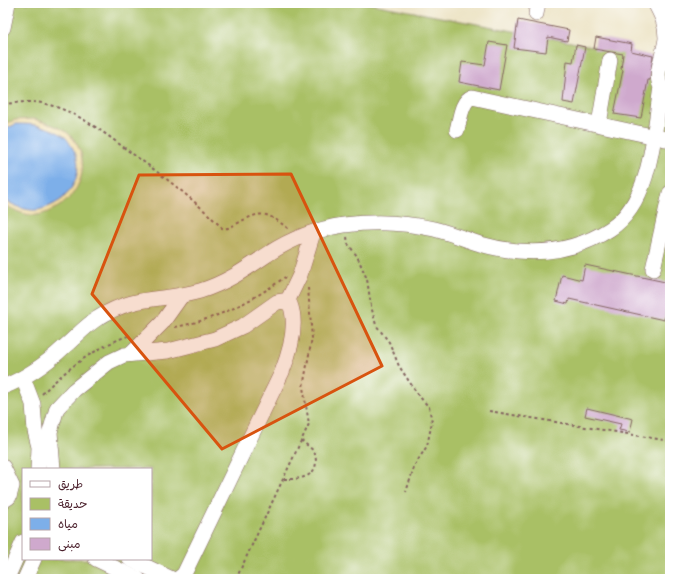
<svg xmlns="http://www.w3.org/2000/svg" width="673" height="582" font-family="Mali,'Playpen Sans Arabic',sans-serif">
  <style>
    .green { fill: #a9c065; stroke: #7a7048; fill-rule: evenodd }
    .sand { fill: #eeda9e; stroke: #9c7c64 }
    .water { fill: #7dafe9; stroke: #64678a }
    .building { fill: #cfa9cd }
    .lines { fill: none; stroke-linecap: round; stroke-linejoin: round }
    .minor-casing { stroke: #836461; stroke-width: 16 }
    .path { stroke: #836461; stroke-width: 2; stroke-dasharray: 3 3; stroke-linecap: butt }
    .minor { stroke: #fff; stroke-width: 15 }
    .marked { fill: #d8530f; fill-opacity: 0.2; stroke: #d8530f; stroke-width: 3; stroke-linejoin: round }
  </style>
  <rect width="100%" height="100%" fill="#fff"/>
  <filter id="ink" filterUnits="userSpaceOnUse"><feTurbulence type="fractalNoise" baseFrequency=".025" numOctaves="2"/><feDisplacementMap in="SourceGraphic" scale="8" xChannelSelector="R" yChannelSelector="G"/><feConvolveMatrix kernelMatrix="1 2 1 2 8 2 1 2 1" color-interpolation-filters="sRGB"/></filter>
  <filter id="wash" filterUnits="userSpaceOnUse"><feTurbulence type="fractalNoise" baseFrequency=".012" numOctaves="4" result="noise"/><feDisplacementMap in="SourceGraphic" scale="16" xChannelSelector="R" yChannelSelector="G"/><feGaussianBlur stdDeviation="0.9" result="paint"/><feColorMatrix in="noise" values="0 0 0 0 0 0 0 0 0 0 0 0 0 0 0 0 0 1.4 0 .05"/><feComposite in="paint" operator="in"/></filter>
  <g filter="url(#wash)">
    <rect width="100%" height="100%" fill="#ede4c6"/>
    <!-- green -->
    <path class="green" d="M3,3H367L670,61V579H3ZM23,469H151V559H23Z"/>
    <!-- sand -->
    <path class="sand" d="M34,119C45,123 61,126 70,135C94,160 81,198 52,210C46,213 38,216 31,215C21,214 12,209 3,204V199C29,215 49,212 70,191L66,138C44,125 28,119 3,130V125L15,120Z"/>
    <!-- water -->
    <path class="water" d="M16,124C34,124 50,126 65,137C68,140 70,144 72,147C86,168 73,196 52,205C45,208 38,211 31,210C20,209 12,204 3,199V130Z"/>
    <g id="blocks">
      <!-- building -->
      <g class="building">
        <path d="M518,20L569,30L567,41L548,37L546,52L514,48Z"/>
        <path d="M596,37L632,44L631,51L653,56L650,80H648L641,118L614,114L623,70L621,69L623,54L594,49Z"/>
        <path d="M489,42L507,45L499,90L459,82L462,62L485,65Z"/>
        <path d="M576,45L585,47L574,104L563,102L567,61L573,62Z"/>
        <path d="M585,265L670,283V293L664,320L569,299L568,304L556,301L562,275L582,280Z"/>
        <path d="M587,408L633,419L630,432L619,430L621,424L585,416Z"/>
      </g>
    </g>
  </g>
  <g filter="url(#ink)">
    <use href="#blocks" fill-opacity="0" stroke="#836461" stroke-width="1"/>
    <g class="lines">
      <!-- minor casing -->
      <g class="minor-casing">
        <g id="minor">
          <path d="M536,14L538,3"/>
          <path d="M3,28L8,3"/>
          <path d="M599,124L610,60"/>
          <path d="M457,130C460,120 461,101 472,97L670,140"/>
          <path d="M653,269L670,193"/>
          <path d="M287,302L300,275L313,233"/>
          <path d="M131,354L162,323L182,295"/>
          <path d="M23,378L33,404L35,431L39,447L38,469"/>
          <path d="M3,387C26,378 46,364 64,347C76,337 85,326 98,318C135,294 162,302 200,291C226,283 246,269 268,254C291,239 317,229 344,225C374,221 404,222 434,229C450,233 465,239 480,244C526,257 570,255 610,229C652,202 654,132 661,87C653,73 665,53 666,38C666,25 662,16 656,5"/>
          <path d="M3,467L12,486L9,497L3,501"/>
          <path d="M53,469L50,432L57,408L74,390L109,362L124,355L168,351L215,339L243,326L277,302L283,301L290,304C298,325 290,352 282,372L184,574L178,579"/>
          <path d="M96,559L138,579"/>
          <path d="M130,559L172,579"/>
          <path d="M8,576L23,542"/>
          <path d="M25,579L34,559"/>
        </g>
      </g>
      <!-- path -->
      <g class="path">
        <path d="M3,104C17,103 32,100 46,104C78,112 103,132 130,152C162,175 194,199 222,228C228,229 231,227 236,224C262,210 265,211 289,229"/>
        <path d="M347,237L348,244L357,256L367,279L371,306L376,325L389,342L399,366L418,395L429,407L432,422L427,446L415,465L406,492"/>
        <path d="M175,327C215,320 253,301 285,277"/>
        <path d="M42,394C66,369 97,346 131,335"/>
        <path d="M489,411L670,441"/>
        <path d="M284,479C304,480 322,475 314,451L302,441"/>
        <path d="M236,579L309,424L303,387L312,338L308,288"/>
        <path d="M666,579L670,576"/>
      </g>
      <!-- minor -->
      <use href="#minor" class="minor"/>
    </g>
  </g>
  <!-- marked area -->
  <path class="marked" d="M291,174L382,366L222,449L92,294L139,175Z"/>
  <!-- margin -->
  <rect width="673" height="582" fill="none" stroke="#fff" stroke-width="16"/>
  <!-- legend -->
  <rect x="22" y="468" width="130" height="92" fill="#ffffff" stroke="#b7a5aa"/>
  <rect x="30" y="481" width="20" height="6" fill="#ffffff" stroke="#b7a5aa"/>
  <text x="58" y="488" font-size="12" fill="#4a1f2b">طريق</text>
  <rect x="30" y="498" width="20" height="12" fill="#a9c065" stroke="#b7a5aa"/>
  <text x="58" y="508" font-size="12" fill="#4a1f2b">حديقة</text>
  <rect x="30" y="518" width="20" height="12" fill="#7dafe9" stroke="#b7a5aa"/>
  <text x="58" y="528" font-size="12" fill="#4a1f2b">مياه</text>
  <rect x="30" y="538" width="20" height="12" fill="#cfa9cd" stroke="#b7a5aa"/>
  <text x="58" y="548" font-size="12" fill="#4a1f2b">مبنى</text>
</svg>
